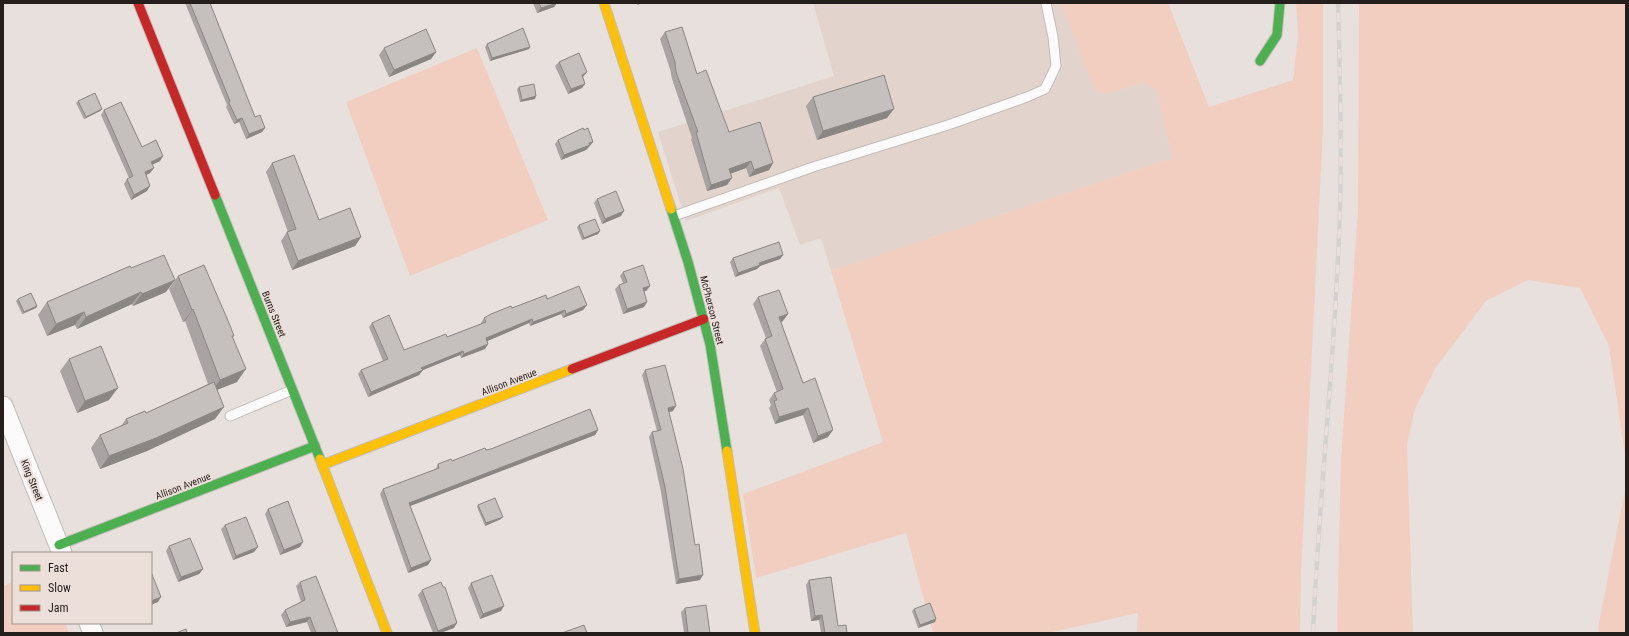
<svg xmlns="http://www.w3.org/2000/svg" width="1629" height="636" font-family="'Roboto Condensed',sans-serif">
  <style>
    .built { fill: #e3d3cd }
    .green { fill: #f1cec0 }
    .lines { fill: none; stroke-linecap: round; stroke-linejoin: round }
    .lane-casing { stroke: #c2bbb9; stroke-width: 11 }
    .street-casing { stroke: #c2bbb9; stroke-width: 21 }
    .fast-casing { stroke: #c2bbb9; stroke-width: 11 }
    .slow-casing { stroke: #c2bbb9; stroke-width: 11 }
    .jam-casing { stroke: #c2bbb9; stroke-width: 11 }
    .lane { stroke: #fcfafa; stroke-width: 9 }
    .street { stroke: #fcfafa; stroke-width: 19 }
    .fast { stroke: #4caf50; stroke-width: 9 }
    .slow { stroke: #ffc107; stroke-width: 9 }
    .jam { stroke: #c62828; stroke-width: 9 }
    .rail-casing { stroke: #d4d2d1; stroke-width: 4.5 }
    .rail { stroke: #ecded9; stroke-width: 3; stroke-dasharray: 9; stroke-linecap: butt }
    .wall { fill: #a9a4a3 }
    .shaded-wall { fill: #8a8684 }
    .building { fill: #c5bfbd; stroke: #8a8684 }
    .labels { text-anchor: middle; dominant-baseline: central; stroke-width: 4; stroke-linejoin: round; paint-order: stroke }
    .street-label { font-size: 10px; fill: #241f1d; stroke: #ecded9 }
  </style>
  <rect width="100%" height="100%" fill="#e8e0dd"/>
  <!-- built -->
  <path class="built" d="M813,3H1061L1095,91L1106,94L1145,82L1157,91L1172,158L831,271L821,238L800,245L779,188L686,221L658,132L834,76Z"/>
  <!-- green -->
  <g class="green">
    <path d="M1061,3H1168L1209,107L1293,80L1298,36L1296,3H1323V129L1301,573L1300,633H1137L1138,613L1048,633H933L906,533L756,578L743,494L883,442L831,271L1172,158L1157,91L1145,82L1106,94L1095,91Z"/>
    <path d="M1359,3H1626V462L1609,346L1580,288L1528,280L1486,301L1436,367L1415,409L1407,445L1413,633H1337L1341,460L1358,209Z"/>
    <path d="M477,48L548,220L410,276L346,102Z"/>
    <path d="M1626,485V633H1599L1598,628Z"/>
    <path d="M13,582V623H65L69,633H3V586Z"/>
  </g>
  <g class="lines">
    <!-- lane casing -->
    <g class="lane-casing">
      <g id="lane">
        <path d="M674,216L813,167L948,125L1027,97L1045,89L1056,66L1053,37L1046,3"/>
        <path d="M230,416L292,390"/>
      </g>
    </g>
    <!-- street casing -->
    <g class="street-casing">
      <g id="street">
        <path d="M3,406L62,553"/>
        <path d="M89,623L93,633"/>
      </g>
    </g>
    <!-- fast casing -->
    <g class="fast-casing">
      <g id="fast">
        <path d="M1260,61L1277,35L1280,3"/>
        <path d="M215,195L320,459"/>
        <path d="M671,209L688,262L710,344L727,451"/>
        <path d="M59,545L315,446"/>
      </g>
    </g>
    <!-- slow casing -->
    <g class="slow-casing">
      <g id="slow">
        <path d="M604,3L671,209"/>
        <path d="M727,451L755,633"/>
        <path d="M320,459L387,633"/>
        <path d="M322,465L572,369"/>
      </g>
    </g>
    <!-- jam casing -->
    <g class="jam-casing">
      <g id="jam">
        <path d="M138,3L215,195"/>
        <path d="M572,369L704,319"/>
      </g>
    </g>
    <!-- lane -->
    <use href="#lane" class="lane"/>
    <!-- street -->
    <use href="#street" class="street"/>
    <!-- fast -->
    <use href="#fast" class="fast"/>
    <!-- slow -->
    <use href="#slow" class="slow"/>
    <!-- jam -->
    <use href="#jam" class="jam"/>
    <!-- rail casing -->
    <g class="rail-casing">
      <path id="rail" d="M1313,633C1319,492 1336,351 1340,209C1342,140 1340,72 1338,3"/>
    </g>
    <!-- rail -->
    <use href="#rail" class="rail"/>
  </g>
  <!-- wall -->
  <g class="wall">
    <path d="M185,3H210L255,117L265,128L262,132L246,139L239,122L234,124L226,107L227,105Z"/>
    <path d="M533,3H557L554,7L537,13Z"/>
    <path d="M665,32L697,74L729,132L773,163L769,170L749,177L746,168L730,174L727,185L707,191L691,139L692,138L672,79L670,69L660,39Z"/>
    <path d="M487,44L530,47L529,49L490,61L485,47Z"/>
    <path d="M384,48L436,52L431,59L389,77L379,55Z"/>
    <path d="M559,62L583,77L582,88L568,94L555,66Z"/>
    <path d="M519,87L535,99L520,102L517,89Z"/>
    <path d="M813,97L887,118L817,140L806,106Z"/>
    <path d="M78,101L102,109L100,111L84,119L76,103Z"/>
    <path d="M104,110L142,147L163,156L160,161L152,165L150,173L146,175L147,191L131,200L124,184L127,179L129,178L101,115Z"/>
    <path d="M584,130L593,142L590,146L586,150L561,160L555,144L558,140Z"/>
    <path d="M272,163L319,220L361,237L355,246L292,270L281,241L287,232H288L266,172Z"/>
    <path d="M597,199L621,216L602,224L594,203Z"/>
    <path d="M579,225L600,231L598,234L582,240L577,227Z"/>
    <path d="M783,255L780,259L760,266L757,269L735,277L730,262L733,258Z"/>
    <path d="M131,268L166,292L133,306L132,304L77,329L75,325L47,336L38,315L47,302Z"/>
    <path d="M623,272L650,286L646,291H644V307L623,314L615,289L619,285L623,283L620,276Z"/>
    <path d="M178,276L232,338L237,382L217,390L215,419L147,451L100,469L91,448L100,435L121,426L126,419L146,413L208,384L185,321L183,322L169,289Z"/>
    <path d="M758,297L783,321L781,322L803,383L828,437L813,443L803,415L775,424L769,408L771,405L769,400L774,393L777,392L760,346L765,339L766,338L753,304Z"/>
    <path d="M18,299L37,306L36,308L22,314L16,301Z"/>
    <path d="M547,299L587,305L583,310L563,318L561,314L530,326L529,323L487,341L488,344L485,349L461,358L460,355L423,370L419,375L368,397L358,374L361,370L383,361L369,327L372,323L404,350L447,337L481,324V323L484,318L512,308Z"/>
    <path d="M69,359L109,400L77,413L60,371Z"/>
    <path d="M645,370L673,411L669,412L700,580L676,584L661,492L649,437L652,432L657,431L642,375Z"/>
    <path d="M598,430L595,435L410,506L431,560L428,565L408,573L380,494L383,489L435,470L438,464L452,461L486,450Z"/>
    <path d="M478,505L501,519L485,526L477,507Z"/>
    <path d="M268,509L300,547L280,555L265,514Z"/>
    <path d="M225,525L254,552L233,560L221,529Z"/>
    <path d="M169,546L203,569L199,574L178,582L166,551Z"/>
    <path d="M809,580L838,626L847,633H821L819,620L811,621L806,585Z"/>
    <path d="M300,582L338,633H311L307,622L286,627L281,615L285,610L301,602L296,586Z"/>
    <path d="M471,583L501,611L480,619L468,588Z"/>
    <path d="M422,590L454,628L440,633H433L418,595Z"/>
    <path d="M685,608L710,633H684L681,612Z"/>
    <path d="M914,609L936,619L935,622L918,628L912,611Z"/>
  </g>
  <!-- shaded-wall -->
  <g class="shaded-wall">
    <path d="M557,3L554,7L537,13L541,8Z"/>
    <path d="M638,3H643L637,5Z"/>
    <path d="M530,47L529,49L490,61L492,58Z"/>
    <path d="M436,52L431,59L389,77L394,70Z"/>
    <path d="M587,72L583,77L578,79L582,75Z"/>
    <path d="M585,84L582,88L568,94L571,89Z"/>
    <path d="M536,96L535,99L520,102L522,100Z"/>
    <path d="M102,109L100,111L84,119L86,117Z"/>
    <path d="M894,109L887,118L817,140L823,131Z"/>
    <path d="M242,118L239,122L234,124L237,120Z"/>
    <path d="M265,128L262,132L246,139L249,134Z"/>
    <path d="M593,142L586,150L561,160L564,155Z"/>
    <path d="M163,156L160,161L147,167L151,162Z"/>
    <path d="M751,161L746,168L724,176L729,169Z"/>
    <path d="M773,163L769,170L749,177L754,170Z"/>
    <path d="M154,168L150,173L142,177L145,172Z"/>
    <path d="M732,178L727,185L707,191L711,185Z"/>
    <path d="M150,186L147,191L131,200L134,195Z"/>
    <path d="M624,211L621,216L602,224L605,219Z"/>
    <path d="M600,231L598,234L582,240L584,238Z"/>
    <path d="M361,237L355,246L292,270L298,261Z"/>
    <path d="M783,255L780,259L760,266L757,269L735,277L738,273L759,263Z"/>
    <path d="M175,280L166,292L133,306L142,294Z"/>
    <path d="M650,286L646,291L639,293L643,288Z"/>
    <path d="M141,292L132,304L77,329L86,317Z"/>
    <path d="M647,302L644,307L623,314L627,309Z"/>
    <path d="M587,305L583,310L563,318L566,314Z"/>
    <path d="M37,306L36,308L22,314L24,312Z"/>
    <path d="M193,309L185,321L183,322L192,310Z"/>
    <path d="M565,310L561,314L530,326L533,322Z"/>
    <path d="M84,312L75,325L47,336L56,324Z"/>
    <path d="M788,314L783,321L774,324L779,317Z"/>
    <path d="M532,319L529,323L483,343L486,338Z"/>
    <path d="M488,344L485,349L461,358L464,354Z"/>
    <path d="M463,351L460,355L418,372L421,368Z"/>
    <path d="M246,369L237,382L211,392L220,380Z"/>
    <path d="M423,370L419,375L368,397L371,392Z"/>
    <path d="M118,388L109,400L77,413L85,401Z"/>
    <path d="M676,406L673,411L665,413L668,408Z"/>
    <path d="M224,407L215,419L147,451L100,469L109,456Z"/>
    <path d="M808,408L803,415L775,424L779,417Z"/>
    <path d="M598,430L595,435L405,508L409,503Z"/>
    <path d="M833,430L828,437L813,443L818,436Z"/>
    <path d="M503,517L501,519L485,526L486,523Z"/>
    <path d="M303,542L300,547L280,555L284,550Z"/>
    <path d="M258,547L254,552L233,560L236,556Z"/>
    <path d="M431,560L428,565L408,573L411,568Z"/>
    <path d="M203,569L199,574L178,582L181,577Z"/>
    <path d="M703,575L700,580L676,584L679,579Z"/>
    <path d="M161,597L158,602L151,605V601Z"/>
    <path d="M504,606L501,611L480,619L483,614Z"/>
    <path d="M822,615L819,620L811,621L815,616Z"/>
    <path d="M310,617L307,622L286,627L290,622Z"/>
    <path d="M936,619L935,622L918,628L920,625Z"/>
    <path d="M457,623L454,628L440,633H436L438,631Z"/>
  </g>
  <!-- building -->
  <g class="building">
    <path d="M190,3H210L255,117L260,115L265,128L249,134L242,118L237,120L229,103L230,101Z"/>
    <path d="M539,3H557L541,8Z"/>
    <path d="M682,27L697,74L706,70L729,132L760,122L773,163L754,170L751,161L729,169L732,178L711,185L696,132H698L676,72L675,62L665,32Z"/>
    <path d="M523,28L530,47L492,58L487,44Z"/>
    <path d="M426,29L436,52L394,70L384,48Z"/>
    <path d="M579,53L587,72L582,75L585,84L571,89L559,62Z"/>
    <path d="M884,75L894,109L823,131L813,97Z"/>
    <path d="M534,84L536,96L522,100L519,87Z"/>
    <path d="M95,93L102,109L86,117L78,101Z"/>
    <path d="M121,102L142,147L156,140L163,156L151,162L154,168L145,172L150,186L134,195L127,179L133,176L104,110Z"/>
    <path d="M583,128L584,130L588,128L593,142L589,143L590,145L564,155L558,140Z"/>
    <path d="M294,155L319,220L350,208L361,237L298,261L287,232L296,229L272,163Z"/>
    <path d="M616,191L624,211L605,219L597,199Z"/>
    <path d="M595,219L600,231L584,238L579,225Z"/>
    <path d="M779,242L783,255L759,263L760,265L738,273L733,258Z"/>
    <path d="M164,255L175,280L142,294L141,292L86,317L84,312L56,324L47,302L130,266L131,268Z"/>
    <path d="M204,265L229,323L234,336H232L246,369L220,380L193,309L192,310L178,276Z"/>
    <path d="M643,265L650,286L643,288L647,302L627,309L619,285L627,282L623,272Z"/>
    <path d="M579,286L587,305L566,314L565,310L533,322L532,319L486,338L488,344L464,354L463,351L421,368L423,370L371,392L361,370L388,359L372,323L389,315L404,350L446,334L447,337L486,322L484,318L491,314L511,306L512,308L546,295L547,299Z"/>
    <path d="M779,290L788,314L779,317L803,383L815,378L833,430L818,436L808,408L779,417L774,401L777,400L774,393L783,389L765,339L772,336L758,297Z"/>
    <path d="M31,293L37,306L24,312L18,299Z"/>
    <path d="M101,346L118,388L85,401L69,359Z"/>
    <path d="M665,365L676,406L668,408L683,469L695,545L699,544L703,575L679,579L665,487L652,432L661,430L645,370Z"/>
    <path d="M214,382L224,407L156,438L109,456L100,435L128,423L126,419L145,411L146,413Z"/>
    <path d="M590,409L598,430L409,503L431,560L411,568L383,489L439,468L438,464L451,459L452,461L485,448L486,450L491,449Z"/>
    <path d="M495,498L503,517L486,523L478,505Z"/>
    <path d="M288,501L303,542L284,550L268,509Z"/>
    <path d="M246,517L258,547L236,556L225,525Z"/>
    <path d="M190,538L203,569L181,577L169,546Z"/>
    <path d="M151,572L161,597L151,601Z"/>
    <path d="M492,575L504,606L483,614L471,583Z"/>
    <path d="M316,576L338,633H316L310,617L290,622L285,610L305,600L300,582Z"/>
    <path d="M831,577L838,626L846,625L847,633H825L822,615L815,616L809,580Z"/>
    <path d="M441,582L443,587H445L457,623L438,631L422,590Z"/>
    <path d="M930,603L936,619L920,625L914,609Z"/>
    <path d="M706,605L710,633H688L685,608Z"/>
    <path d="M584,625L587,633H562Z"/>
    <path d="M186,629L187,633H176Z"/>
  </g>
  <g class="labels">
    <!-- street labels -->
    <g class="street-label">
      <text transform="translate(712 310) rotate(76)">McPherson Street</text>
      <text transform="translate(274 314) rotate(68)">Burns Street</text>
      <text transform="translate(509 382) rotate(-21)">Allison Avenue</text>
      <text transform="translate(32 480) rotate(68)">King Street</text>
      <text transform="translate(183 486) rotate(-21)">Allison Avenue</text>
    </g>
  </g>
  <!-- border -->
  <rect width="1629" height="636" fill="none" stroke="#241f1d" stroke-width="8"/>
  <!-- legend -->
  <rect x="12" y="552" width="140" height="72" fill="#ecded9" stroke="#9c928e"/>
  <rect x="20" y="565" width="20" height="6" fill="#4caf50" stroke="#9c928e"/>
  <text x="48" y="572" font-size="12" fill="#241f1d">Fast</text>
  <rect x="20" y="585" width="20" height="6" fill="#ffc107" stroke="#9c928e"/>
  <text x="48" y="592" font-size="12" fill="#241f1d">Slow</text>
  <rect x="20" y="605" width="20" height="6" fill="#c62828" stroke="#9c928e"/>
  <text x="48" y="612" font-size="12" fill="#241f1d">Jam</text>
</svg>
